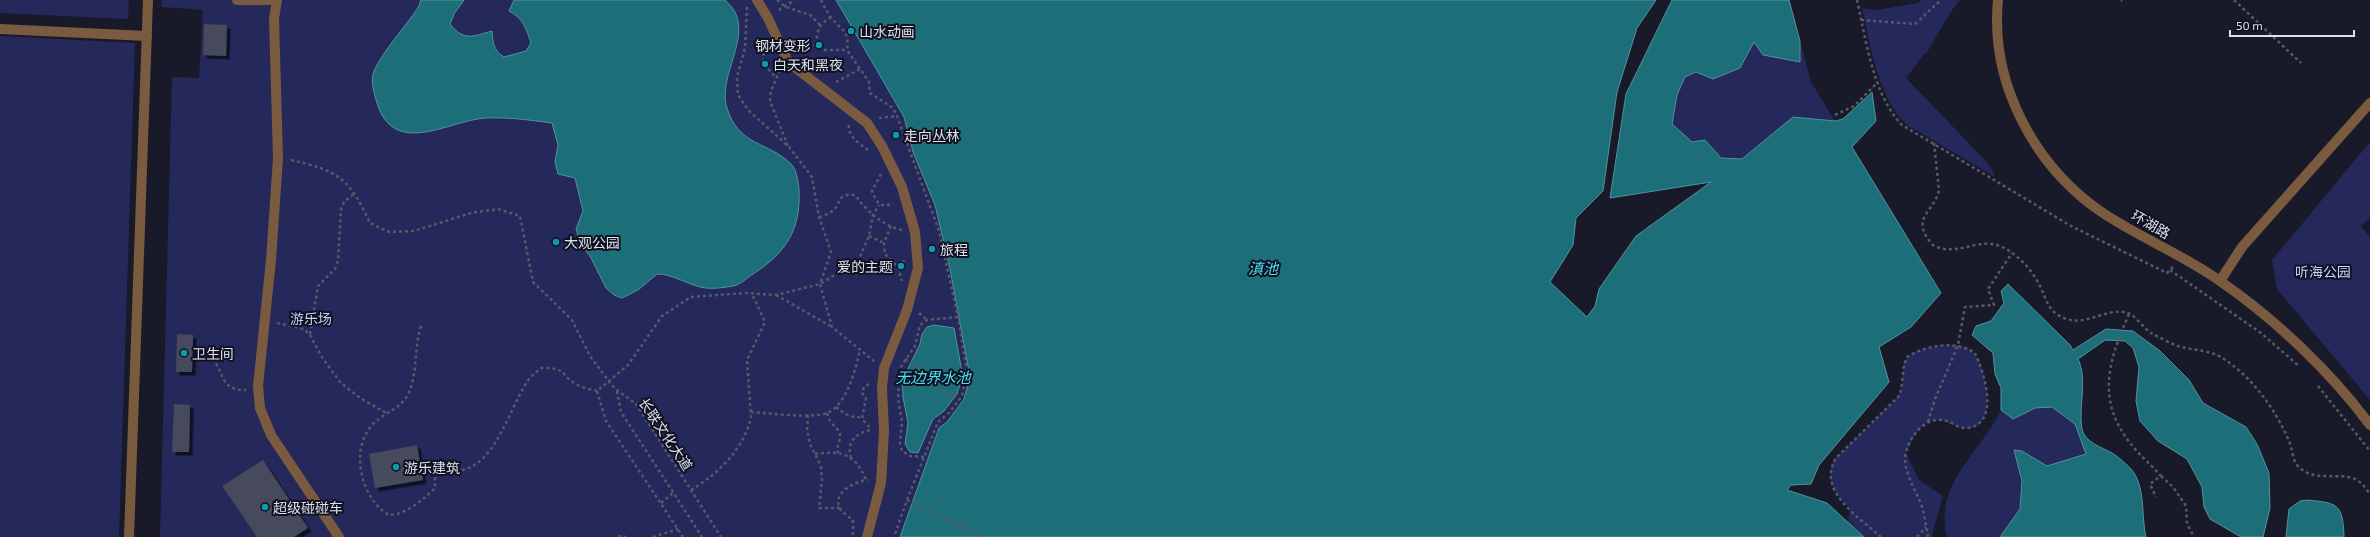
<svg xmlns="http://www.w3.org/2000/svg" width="2370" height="537" font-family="'Exo 2','Noto Sans SC',sans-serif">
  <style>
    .green { fill: #24285b }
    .water { fill: #1c6f79; stroke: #56919b }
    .building { fill: #464a5c; filter: url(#shadow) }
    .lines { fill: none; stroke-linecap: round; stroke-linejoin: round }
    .path { stroke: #575967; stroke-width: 2.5; stroke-dasharray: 3 3; stroke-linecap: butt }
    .minor { stroke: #7a5b3f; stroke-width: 10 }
    .culture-dot { fill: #0f9aa8; stroke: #0f1120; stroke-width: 1.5 }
    .labels { text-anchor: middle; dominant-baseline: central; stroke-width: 4; stroke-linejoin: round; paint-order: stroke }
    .poi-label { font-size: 14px; fill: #dee0eb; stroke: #0f1120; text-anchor: start }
    .street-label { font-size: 14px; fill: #dee0eb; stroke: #0f1120 }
    .park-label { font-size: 14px; fill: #c6cffc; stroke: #0f1120 }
    .water-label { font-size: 15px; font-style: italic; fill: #4ce3f6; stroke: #0f1120 }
  </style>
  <defs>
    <filter id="shadow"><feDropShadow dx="3.5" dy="3.5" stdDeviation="0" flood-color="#0009"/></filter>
  </defs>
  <rect width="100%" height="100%" fill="#181a2a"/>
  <!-- green -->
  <g class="green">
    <path d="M0,0H129L128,19L0,13Z"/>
    <path d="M162,0H836L904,117L913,152L935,205L950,269L970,377L964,399L947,422L939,428L900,537H160L172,77L199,78L203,10L162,7Z"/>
    <path d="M1921,0H1960L1952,10L1926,54H1924L1906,78L1984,159L1993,171L1995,177L1907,125C1878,98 1870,45 1862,8L1876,10L1918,3Z"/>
    <path d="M0,36L135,43L119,537H0Z"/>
    <path d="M1800,41L1811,82L1835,121L1793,117L1742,159L1721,158L1705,140L1692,142L1672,124L1677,95L1685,77L1696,72L1713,79L1754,42L1800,62Z"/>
    <path d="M2370,142V218L2361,226L2370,237V400L2277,289L2272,260Z"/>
    <path d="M1948,345C1961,345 1972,347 1978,359C1986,376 1998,432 1965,428C1952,427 1944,417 1929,422C1917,426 1912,442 1906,453L1919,480L1943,496L1932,535L1934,537H1864L1848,522L1850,508C1834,494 1823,478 1836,458L1899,396C1903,386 1902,378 1903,368C1906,348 1932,348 1948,345Z"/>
    <path d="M2052,407L2075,424L2086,454L2047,466L2022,451L2014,450L2022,481L2020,509L2000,537H1947C1933,485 1981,452 2001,410L2013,419L2035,408Z"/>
  </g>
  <!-- water -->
  <g class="water">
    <path d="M421,0H464L454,14L450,24C464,42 473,36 492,31C493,42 493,50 504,57L526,51L531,43C526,28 523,18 509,11L514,0H725C760,29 716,73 727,108C739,147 768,141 791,164C797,170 798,181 799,189C801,229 787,252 753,274C747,278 740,285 733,286C721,288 708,290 697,286C683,282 671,274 657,274L638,290L622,298L614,295L606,288L590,256L580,244L576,229L583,211L575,178L558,174L555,162L558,145L552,123C530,120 507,117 485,118C448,121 394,158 377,103C374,94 370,79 374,71C383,51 405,27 418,8Z"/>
    <path d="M836,0H1656L1637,28L1617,92L1603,191L1576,218L1573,245L1550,282L1587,317L1595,306L1599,289L1636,236L1711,182L1610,198L1626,94L1672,0H1789L1800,41V62L1763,55L1754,42L1740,68L1713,79L1696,72L1685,77L1677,95L1672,124L1692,142L1705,140L1721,158L1742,159L1793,117L1835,121L1843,119L1872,92L1876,121L1852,147L1941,293L1911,327L1879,347L1889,382L1819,465L1811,484L1791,485L1787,490L1827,503L1864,537H900L939,428L947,422L964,399L970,377L950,269L935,205L913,152L904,117Z"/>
    <path d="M2008,284L2070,345L2073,350L2106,329L2133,331L2160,351L2189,380L2203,403L2246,427L2257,444L2269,473L2270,508L2263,537H2241L2210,519L2204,507L2202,487L2187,459L2158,441L2140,421L2136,401L2139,367L2133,348L2125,341L2105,340L2078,359C2088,380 2078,408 2082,429C2085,443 2102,447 2112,453C2119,457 2126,464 2131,469C2146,486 2141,516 2146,537H2000L2020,509L2022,481L2014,450L2022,451L2047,466L2086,454L2075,424L2052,407L2035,408L2013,419L2001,410V388L1995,374L1993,353L1972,335L1976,326L1991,321L2004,303L2001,291Z"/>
    <path d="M934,325L954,328L962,372L961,381L957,394L944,411L933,419L918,453L910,452L905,444L908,423L903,397L902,381L920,344L922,334L927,327Z"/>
    <path d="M2307,500C2337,503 2343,503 2344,537H2286L2289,509L2300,501Z"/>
  </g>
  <!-- building -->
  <g class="building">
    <path d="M204,24L227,25L226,56L203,55Z"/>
    <path d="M177,334L193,335L192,372H176Z"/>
    <path d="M174,404L190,405L189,452H172Z"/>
    <path d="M417,445L423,480L375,488L369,454Z"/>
    <path d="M263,460L308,528L294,537H257L222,486Z"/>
  </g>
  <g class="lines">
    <!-- path -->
    <g class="path">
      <path d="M777,0L786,7L810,15L820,25"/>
      <path d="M821,0C824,6 827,12 831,17C841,31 850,30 847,50L869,82L870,93L893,108L897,116L939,231L958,317L967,373L962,396L949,413L938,422L907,500L894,537"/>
      <path d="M1857,0C1866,40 1873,95 1902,125L2071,226L2167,273L2173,267"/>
      <path d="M2234,0L2301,63"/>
      <path d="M2121,1L2122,0"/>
      <path d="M747,7L745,48L737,77L738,95L748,110L789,147L812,177L819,217L831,252L820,284L832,327L874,361"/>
      <path d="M779,10L795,0"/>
      <path d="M831,17C819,25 816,30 817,45L824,50H847"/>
      <path d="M1861,20L1915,24L1941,0"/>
      <path d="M768,48C757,59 766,69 777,77"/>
      <path d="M796,49L817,45"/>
      <path d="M780,70L771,91L770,101L788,146"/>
      <path d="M836,82L860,69"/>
      <path d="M1835,115L1854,106L1878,82"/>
      <path d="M879,118L897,116"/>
      <path d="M849,125C847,136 860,144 868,150"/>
      <path d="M1934,143L1939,190C1935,212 1908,218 1933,245C1956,258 1977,237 2000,246C2017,253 2032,270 2040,286C2047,300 2048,312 2064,318C2085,327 2103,309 2125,312C2135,314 2142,327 2151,333C2159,337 2169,343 2178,346C2190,350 2207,350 2219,356C2250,374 2275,408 2289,441C2293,450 2292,462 2300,468C2316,482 2337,472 2355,479C2362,482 2366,489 2370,494"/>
      <path d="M291,160C339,171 349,178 370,223L389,232L414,231L471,213L498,209L520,216L533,282L572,320L590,356L610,383L617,390L636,404L721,537"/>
      <path d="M881,174L872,191C876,202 880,209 893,203"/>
      <path d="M819,217C823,216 828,214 831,212C843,204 835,193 855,195C867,211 881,225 902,230"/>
      <path d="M891,226L884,243L885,254L898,267L902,281"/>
      <path d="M869,236L884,243"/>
      <path d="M898,267L905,260"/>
      <path d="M2170,270L2261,333L2299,366"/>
      <path d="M776,295L832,327"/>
      <path d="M919,313L927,320"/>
      <path d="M2129,314C2107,364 2095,404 2136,450C2144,459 2153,467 2161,476L2150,484L2156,497"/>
      <path d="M277,323L304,329L310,335L323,359L341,383L360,398L388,414"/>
      <path d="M421,326C414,347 418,371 409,392C403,408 385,412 373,424C350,448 360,493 384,512C397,523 426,497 435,488V466C491,491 506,411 529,379C532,375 537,372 541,368C569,368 558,374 576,384C582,388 591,389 597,391L628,365L662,316L691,297L745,293L776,295L820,284L858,261L869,236L873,215L879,205"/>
      <path d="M310,334L318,286L335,269L338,261L341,209L344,202L355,193"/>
      <path d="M196,351C201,353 208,355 211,358C226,371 217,390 246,390"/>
      <path d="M905,359L928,373L926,381L959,400"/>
      <path d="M869,384L864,387L862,393L866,398L862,419L871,429"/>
      <path d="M2318,386L2370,451"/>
      <path d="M597,391L606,421L683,537"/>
      <path d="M617,391L621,412L702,537"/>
      <path d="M836,407C844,414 851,418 862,417"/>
      <path d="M751,412C769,413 812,419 827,413C847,405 856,368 860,349"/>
      <path d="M827,413C829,424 838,427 840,434C841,440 836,446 838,453"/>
      <path d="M808,415L807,430L810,444L821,466L822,480L819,508H840"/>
      <path d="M1928,422L1935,399L1958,345L1965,307L1994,305L1988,289L2012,253"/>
      <path d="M815,454C841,450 856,454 866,480"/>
      <path d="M924,457L910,456L902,451L900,443L902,421L898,399L900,368L915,346L920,325L927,320L958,317"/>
      <path d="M851,458C846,442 856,433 871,430"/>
      <path d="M2161,476L2173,487L2186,506L2187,524L2194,537"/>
      <path d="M691,490C718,474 744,449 751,417L747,360L765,322L752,294"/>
      <path d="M907,500L983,537"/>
      <path d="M661,503L673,493"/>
      <path d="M853,535V520C848,516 841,512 839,507C834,491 856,481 868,480"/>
      <path d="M618,536L626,537"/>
      <path d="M653,537L678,529"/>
      <path d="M1881,537C1859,517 1816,491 1836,458L1899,396C1904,383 1901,370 1907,357C1926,345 1956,340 1975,353C1984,372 2001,424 1967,428C1960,429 1953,423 1947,421C1927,415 1911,434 1906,452C1901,470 1917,491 1922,507C1925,517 1926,527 1928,537"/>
      <path d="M1917,537L1926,527"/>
    </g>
    <!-- minor -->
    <g class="minor">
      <path d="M237,0H269"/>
      <path d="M277,0L274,19L278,158L271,260L258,386L260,408L271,435L339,537"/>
      <path d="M757,0L768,18L788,62L867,123L882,146L902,187L915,232L918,268L907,310L884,368L882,388L884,431L881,483L867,537"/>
      <path d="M1998,0C1990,82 2033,164 2100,211C2138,237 2182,254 2220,281C2275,319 2331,372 2370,425"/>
      <path d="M0,29L147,36"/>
      <path d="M2220,281L2242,247L2370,103"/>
      <path d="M129,537L148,0"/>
    </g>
  </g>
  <!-- markers -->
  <g class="culture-dot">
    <circle cx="851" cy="31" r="4"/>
    <circle cx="819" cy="45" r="4"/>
    <circle cx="765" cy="64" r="4"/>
    <circle cx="896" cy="135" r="4"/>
    <circle cx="556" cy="242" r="4"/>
    <circle cx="932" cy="249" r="4"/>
    <circle cx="901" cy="266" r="4"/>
    <circle cx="184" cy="353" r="4"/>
    <circle cx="396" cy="467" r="4"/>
    <circle cx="265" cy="507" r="4"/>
  </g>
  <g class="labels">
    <!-- poi labels -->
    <g class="poi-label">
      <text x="859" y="31">山水动画</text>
      <text x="811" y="45" text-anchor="end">钢材变形</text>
      <text x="773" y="64">白天和黑夜</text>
      <text x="904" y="135">走向丛林</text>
      <text x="564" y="242">大观公园</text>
      <text x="940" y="249">旅程</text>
      <text x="893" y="266" text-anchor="end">爱的主题</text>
      <text x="192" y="353">卫生间</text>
      <text x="404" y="467">游乐建筑</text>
      <text x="273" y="507">超级碰碰车</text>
    </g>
    <!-- street labels -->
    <g class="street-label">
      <text transform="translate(2151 224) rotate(30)">环湖路</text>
      <text transform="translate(666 434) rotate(56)">长联文化大道</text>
    </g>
    <!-- park labels -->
    <g class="park-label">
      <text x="2323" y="271">听海公园</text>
      <text x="311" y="318">游乐场</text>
    </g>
    <!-- water labels -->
    <g class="water-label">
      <text x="1263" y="268">滇池</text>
      <text x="933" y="377">无边界水池</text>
    </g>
  </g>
  <!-- scale -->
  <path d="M2230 30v6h124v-6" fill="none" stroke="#dee0eb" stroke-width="2"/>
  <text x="2236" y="30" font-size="12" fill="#dee0eb" stroke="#0f1120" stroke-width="3" paint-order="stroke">50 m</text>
</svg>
